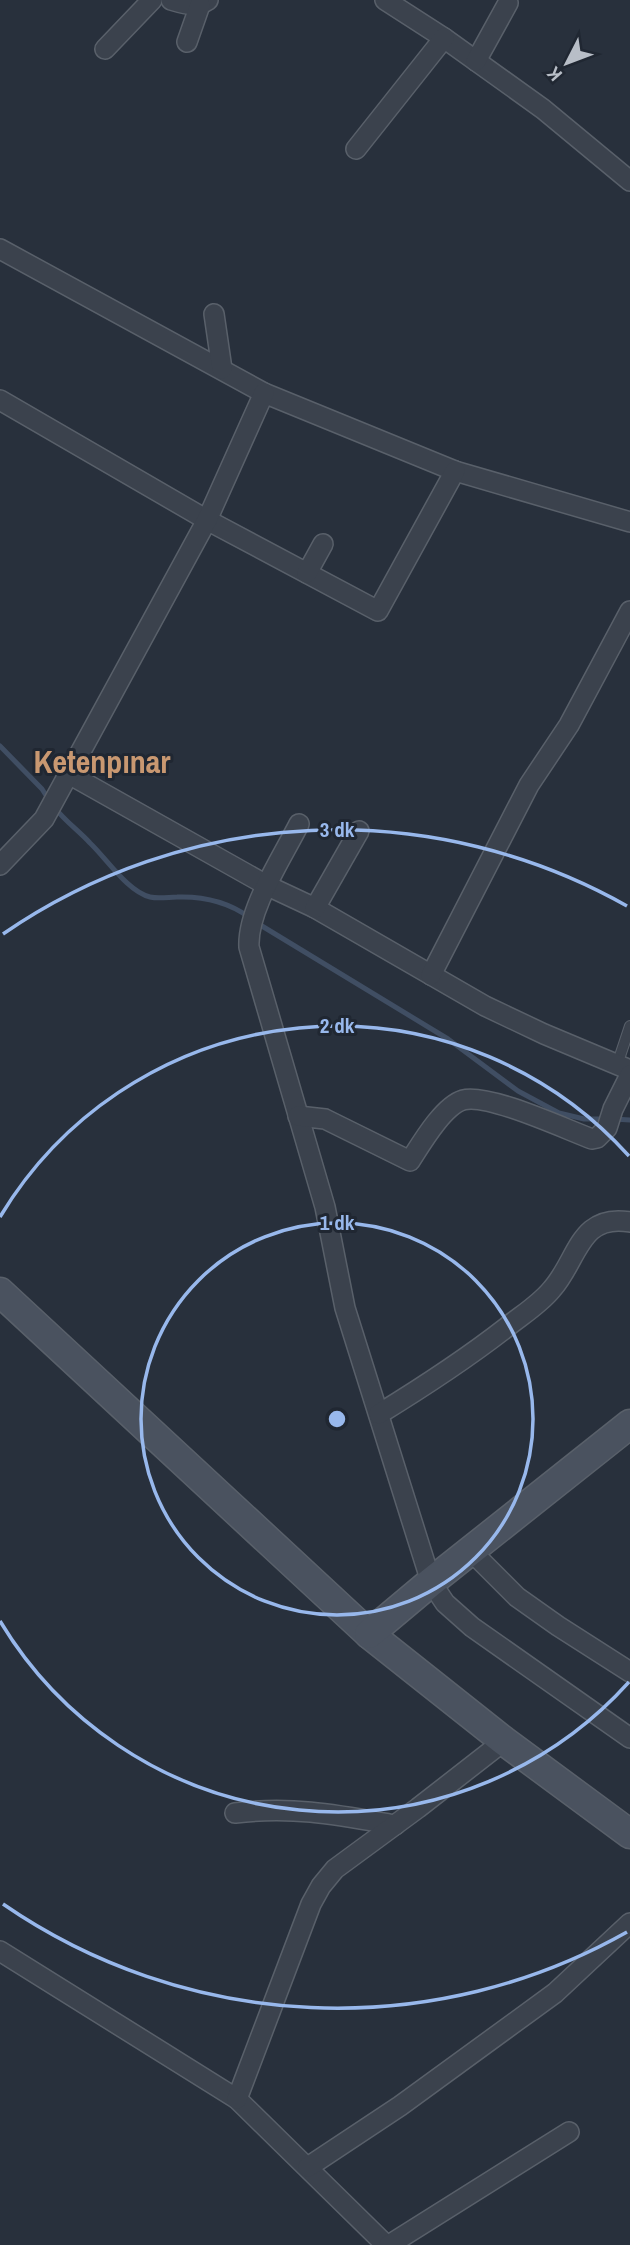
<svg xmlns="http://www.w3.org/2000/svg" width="630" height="2245" font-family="'Archivo Narrow',sans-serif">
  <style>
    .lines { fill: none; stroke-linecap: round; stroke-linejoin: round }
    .stream { stroke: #404e63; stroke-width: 5 }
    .lane-casing { stroke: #59606a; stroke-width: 12 }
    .street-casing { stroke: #59606a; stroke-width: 22 }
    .secondary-casing { stroke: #59606a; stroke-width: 31 }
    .lane { stroke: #3b424d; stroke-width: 10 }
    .street { stroke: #3b424d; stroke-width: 19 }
    .secondary { stroke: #4a525f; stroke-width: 28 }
    .ring { fill: none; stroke: #98b8ec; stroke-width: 3.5 }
    .labels { text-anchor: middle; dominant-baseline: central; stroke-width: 6; stroke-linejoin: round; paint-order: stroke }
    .district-label { font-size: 32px; font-weight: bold; fill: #c99871; stroke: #202732 }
    .centre { fill: #98b8ec; stroke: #202732; stroke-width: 3.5 }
    .ring-label { font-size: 21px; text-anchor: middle; font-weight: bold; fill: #98b8ec; stroke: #202732; stroke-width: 6; stroke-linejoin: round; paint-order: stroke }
  </style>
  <rect width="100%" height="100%" fill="#28303c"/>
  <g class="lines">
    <!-- stream -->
    <g class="stream">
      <path d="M0,746L42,789L49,800"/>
      <path d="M55,808C65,821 79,831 90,843C106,858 128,892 150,897C159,899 169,897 177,897C204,896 228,902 249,917"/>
      <path d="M257,923L448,1039L518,1091L559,1113L584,1119H604"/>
      <path d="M614,1119L630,1120"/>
    </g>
    <!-- lane casing -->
    <g class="lane-casing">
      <path id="lane" d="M617,1065L630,1026"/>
    </g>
    <!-- street casing -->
    <g class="street-casing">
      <g id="street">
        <path d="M171,0C185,4 196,8 208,0"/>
        <path d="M385,0L444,38L543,109L630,181"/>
        <path d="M187,42L200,5"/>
        <path d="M105,49L152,0"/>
        <path d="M476,61L508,3"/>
        <path d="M356,149L444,38"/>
        <path d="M0,249L264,393L455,471L630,522"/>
        <path d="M214,314L222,369"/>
        <path d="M0,400L207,520L378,611L455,471"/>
        <path d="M307,573L323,544"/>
        <path d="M67,773L268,886L315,908L485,1006L544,1034L630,1070"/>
        <path d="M299,824C282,858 247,910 249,947L325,1207L345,1308L431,1582L445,1603L472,1627L630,1738"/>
        <path d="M0,865L44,819L207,520L264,393"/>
        <path d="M315,908L359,831"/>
        <path d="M431,975L529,785L569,725L630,611"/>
        <path d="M298,1116L325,1119L410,1161C421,1144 443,1106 463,1100C488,1093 565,1129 592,1139L597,1138L607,1128L613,1109L630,1075"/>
        <path d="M379,1414C423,1387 466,1359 507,1327C522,1315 540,1304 552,1289C578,1260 579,1213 630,1222"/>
        <path d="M471,1551L517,1597L558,1626L630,1672"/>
        <path d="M235,1813C294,1806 338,1815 395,1825"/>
        <path d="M0,1951L237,2099L386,2245"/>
        <path d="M237,2099L311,1904L321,1886L335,1869L418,1808L504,1741"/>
        <path d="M308,2167L400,2106L555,1993L630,1923"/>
        <path d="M389,2245L569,2132"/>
      </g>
    </g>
    <!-- secondary casing -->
    <g class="secondary-casing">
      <g id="secondary">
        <path d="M0,1292L369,1634L504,1741L630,1834"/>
        <path d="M369,1634L431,1582L630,1424"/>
      </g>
    </g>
    <!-- lane -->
    <use href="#lane" class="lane"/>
    <!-- street -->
    <use href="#street" class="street"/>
    <!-- secondary -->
    <use href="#secondary" class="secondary"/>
  </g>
  <!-- distance rings -->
  <g class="ring">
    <circle cx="337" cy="1419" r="196"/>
    <path d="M629 1682A393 393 0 0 1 0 1621M0 1217A393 393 0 0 1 629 1156"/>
    <path d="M627 1932A589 589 0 0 1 3 1904M3 934A589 589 0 0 1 627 906"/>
  </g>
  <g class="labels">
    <!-- district labels -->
    <g class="district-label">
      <text x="102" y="761">Ketenpınar</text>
    </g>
  </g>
  <circle cx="337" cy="1419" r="10" class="centre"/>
  <g class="ring-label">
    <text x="337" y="837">3 dk</text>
    <text x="337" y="1033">2 dk</text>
    <text x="337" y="1230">1 dk</text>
  </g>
  <!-- north arrow -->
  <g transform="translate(567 63) rotate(228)" stroke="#202732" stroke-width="5" paint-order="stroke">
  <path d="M0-5L12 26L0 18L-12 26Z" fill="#b8bec7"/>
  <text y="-10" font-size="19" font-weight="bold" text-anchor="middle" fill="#b8bec7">K</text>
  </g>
</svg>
